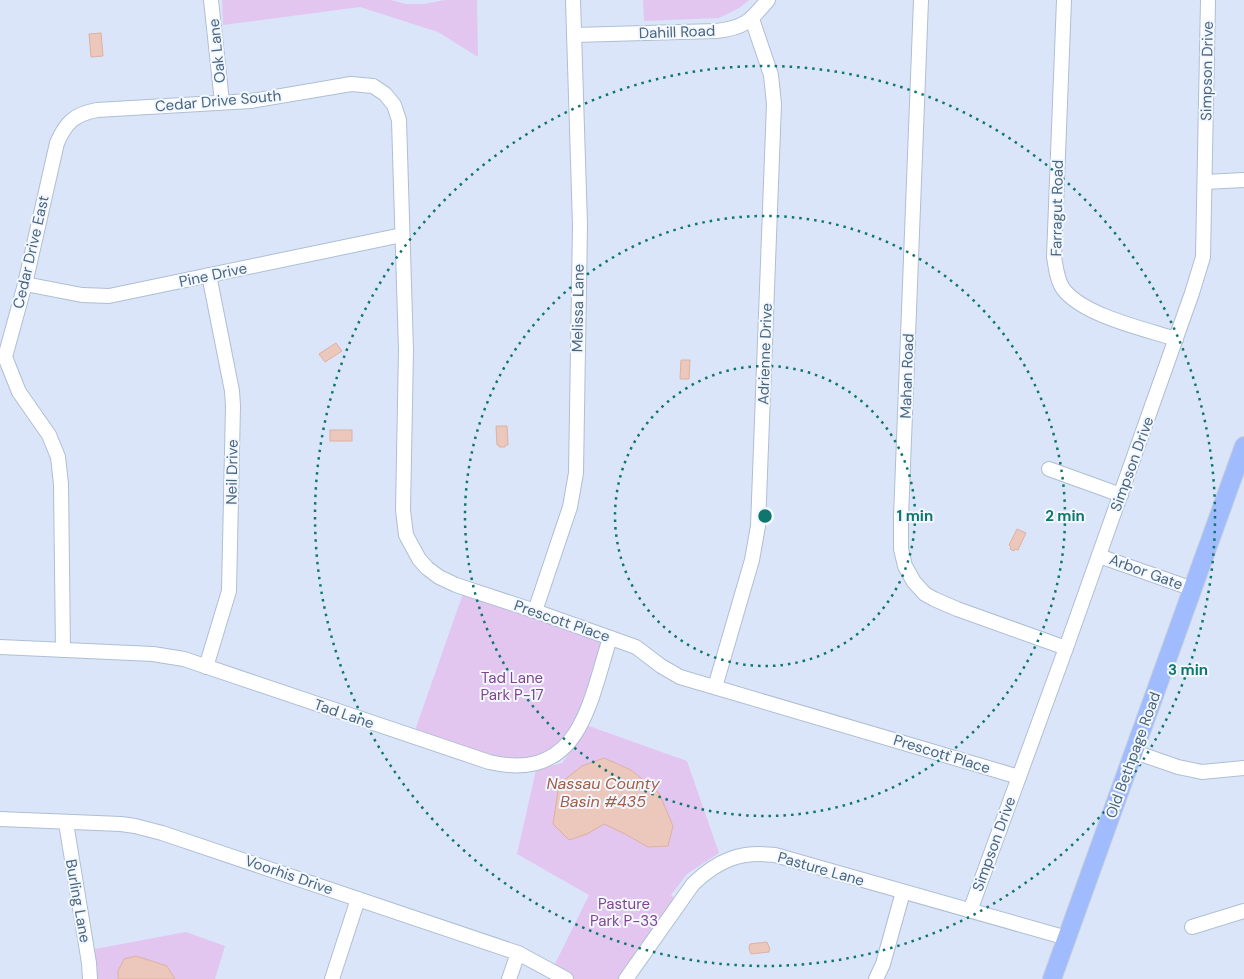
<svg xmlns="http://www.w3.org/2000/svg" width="1244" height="979" font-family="'DM Sans',sans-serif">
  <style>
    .residential { fill: #dbe5f9 }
    .green { fill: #e2c6ef }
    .water { fill: #ebc7bc; stroke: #deb0a1 }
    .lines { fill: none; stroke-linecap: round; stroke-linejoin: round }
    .minor-casing { stroke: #aebfd3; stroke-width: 16 }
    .major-casing { stroke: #c8d1d8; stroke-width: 20 }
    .minor { stroke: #fff; stroke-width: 14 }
    .major { stroke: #a1bbff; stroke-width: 18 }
    .ring { fill: none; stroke: #0f766e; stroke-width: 2.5; stroke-dasharray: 2.5 5 }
    .labels { text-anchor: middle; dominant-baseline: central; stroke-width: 4; stroke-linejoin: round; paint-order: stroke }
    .street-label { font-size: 15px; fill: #49667e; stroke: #f3f7ff }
    .park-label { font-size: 15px; fill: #824492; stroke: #f3f7ff }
    .water-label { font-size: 16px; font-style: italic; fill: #a25d45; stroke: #f3f7ff }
    .centre { fill: #0f766e; stroke: #f3f7ff; stroke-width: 2.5 }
    .ring-label { font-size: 15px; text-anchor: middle; font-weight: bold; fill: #0f766e; stroke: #f3f7ff; stroke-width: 4; stroke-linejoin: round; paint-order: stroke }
  </style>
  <rect width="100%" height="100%" fill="#ebf0fe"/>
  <!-- residential -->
  <rect class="residential" x="0" y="0" width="1244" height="979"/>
  <!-- green -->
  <g class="green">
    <path d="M222,0H391L406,4H424L445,0H477L478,57L438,32L360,7L223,25Z"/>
    <path d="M643,0H749L739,8L719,18L644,21Z"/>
    <path d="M465,588L610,638L588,707L560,753L519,766L413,736Z"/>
    <path d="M589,726L687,761L719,853L687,874L671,895L680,903L626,979H565L552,970L589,895L517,854L536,770L562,763Z"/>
    <path d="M186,932L225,946L215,979H175L167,966L117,977L118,979H95V949Z"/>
  </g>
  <!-- water -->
  <g class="water">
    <path d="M101,33L103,56L91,57L89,34Z"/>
    <path d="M336,343L342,351L325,362L319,354Z"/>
    <path d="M681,360H690L689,379H680Z"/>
    <path d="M496,426H507L508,445H505V447H499V445H497Z"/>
    <rect x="330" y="430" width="22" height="11"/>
    <path d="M1017,529L1026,533L1018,550L1015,549L1014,551L1010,549L1011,547L1009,545Z"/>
    <path d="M604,758L631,770L659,793L673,826L668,846L648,847L625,834L604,824L587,834L569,840L553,824L559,784L582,766Z"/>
    <path d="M767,942L770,949L769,950V952L751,954L749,948L750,944Z"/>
    <path d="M136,956L167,966L175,979H118V971L124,959Z"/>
  </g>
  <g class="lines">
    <!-- minor casing -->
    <g class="minor-casing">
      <g id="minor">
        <path d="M211,0L222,102"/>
        <path d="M921,0L901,517V549L905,566L914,582L925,594L934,599L957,609L1066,648"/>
        <path d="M1064,0L1054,257C1056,268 1057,281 1064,290C1085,316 1145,329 1176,339"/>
        <path d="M574,35L716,31C745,28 750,21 768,0"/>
        <path d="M1205,182L1244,180"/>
        <path d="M25,284L82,295L109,296L402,235"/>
        <path d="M1049,469L1121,495"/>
        <path d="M1099,556L1193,589"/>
        <path d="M535,611L570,507L576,473L580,225L573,0"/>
        <path d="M0,647L153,654L184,659L489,762C580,783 589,704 610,638"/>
        <path d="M63,650L61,484L58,457L49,435L19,392L5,357L25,284L57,143C66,122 75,114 97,110L251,101L351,84L373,86L385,94L394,105L399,120L406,350L403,510L406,535L419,559L427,568L439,577L456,585L535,611L636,647L661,666L680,677L1019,777"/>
        <path d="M206,667L229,591L233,406L232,391L209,275"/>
        <path d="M715,687L752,560L758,526L774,104L771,75L752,19"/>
        <path d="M1135,752L1178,767L1202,772L1244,768"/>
        <path d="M0,819L121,824L135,826L162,833L518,953L566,979"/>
        <path d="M66,823L89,963L90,979"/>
        <path d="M970,911L1066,648L1192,293L1203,257L1208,0"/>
        <path d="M1192,927L1244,911"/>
        <path d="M332,979L358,899"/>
        <path d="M509,979L518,953"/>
        <path d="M626,979L693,884C718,860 740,851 775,855L1067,938"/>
        <path d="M876,979L883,964L903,892"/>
      </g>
    </g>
    <!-- major casing -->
    <g class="major-casing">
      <path id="major" d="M1052,979L1244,446"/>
    </g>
    <!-- minor -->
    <use href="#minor" class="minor"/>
    <!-- major -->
    <use href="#major" class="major"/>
  </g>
  <!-- distance rings -->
  <g class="ring">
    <circle cx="765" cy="516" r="150"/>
    <circle cx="765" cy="516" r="300"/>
    <circle cx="765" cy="516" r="450"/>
  </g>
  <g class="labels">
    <!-- street labels -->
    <g class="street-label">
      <text transform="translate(677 32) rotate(-2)">Dahill Road</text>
      <text transform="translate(217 51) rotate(-96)">Oak Lane</text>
      <text transform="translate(1207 71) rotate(-89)">Simpson Drive</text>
      <text transform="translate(218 101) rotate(-5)">Cedar Drive South</text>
      <text transform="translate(1057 208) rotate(-89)">Farragut Road</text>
      <text transform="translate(31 252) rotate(-77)">Cedar Drive East</text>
      <text transform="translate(213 275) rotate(-12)">Pine Drive</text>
      <text transform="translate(578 308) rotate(-89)">Melissa Lane</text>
      <text transform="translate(765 354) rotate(-88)">Adrienne Drive</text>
      <text transform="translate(907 376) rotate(-88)">Mahan Road</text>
      <text transform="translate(1132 464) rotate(-70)">Simpson Drive</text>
      <text transform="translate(232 472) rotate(-89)">Neil Drive</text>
      <text transform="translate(1146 572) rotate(20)">Arbor Gate</text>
      <text transform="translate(562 621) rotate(19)">Prescott Place</text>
      <text transform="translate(344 714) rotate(19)">Tad Lane</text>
      <text transform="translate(942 754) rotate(17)">Prescott Place</text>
      <text transform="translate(1133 755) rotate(-70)">Old Bethpage Road</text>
      <text transform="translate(994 844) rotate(-70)">Simpson Drive</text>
      <text transform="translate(821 869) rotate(16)">Pasture Lane</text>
      <text transform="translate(289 875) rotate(19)">Voorhis Drive</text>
      <text transform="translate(78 901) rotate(80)">Burling Lane</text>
    </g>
    <!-- park labels -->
    <g class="park-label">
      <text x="512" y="678">Tad Lane<tspan x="512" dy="17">Park P-17</tspan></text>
      <text x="624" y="904">Pasture<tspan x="624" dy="17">Park P-33</tspan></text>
    </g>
    <!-- water labels -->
    <g class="water-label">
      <text x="603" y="783">Nassau County<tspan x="603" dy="18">Basin #435</tspan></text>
    </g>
  </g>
  <circle cx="765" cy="516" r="8" class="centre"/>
  <g class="ring-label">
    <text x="915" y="521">1 min</text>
    <text x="1065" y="521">2 min</text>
    <text x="1188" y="675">3 min</text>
  </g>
</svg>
